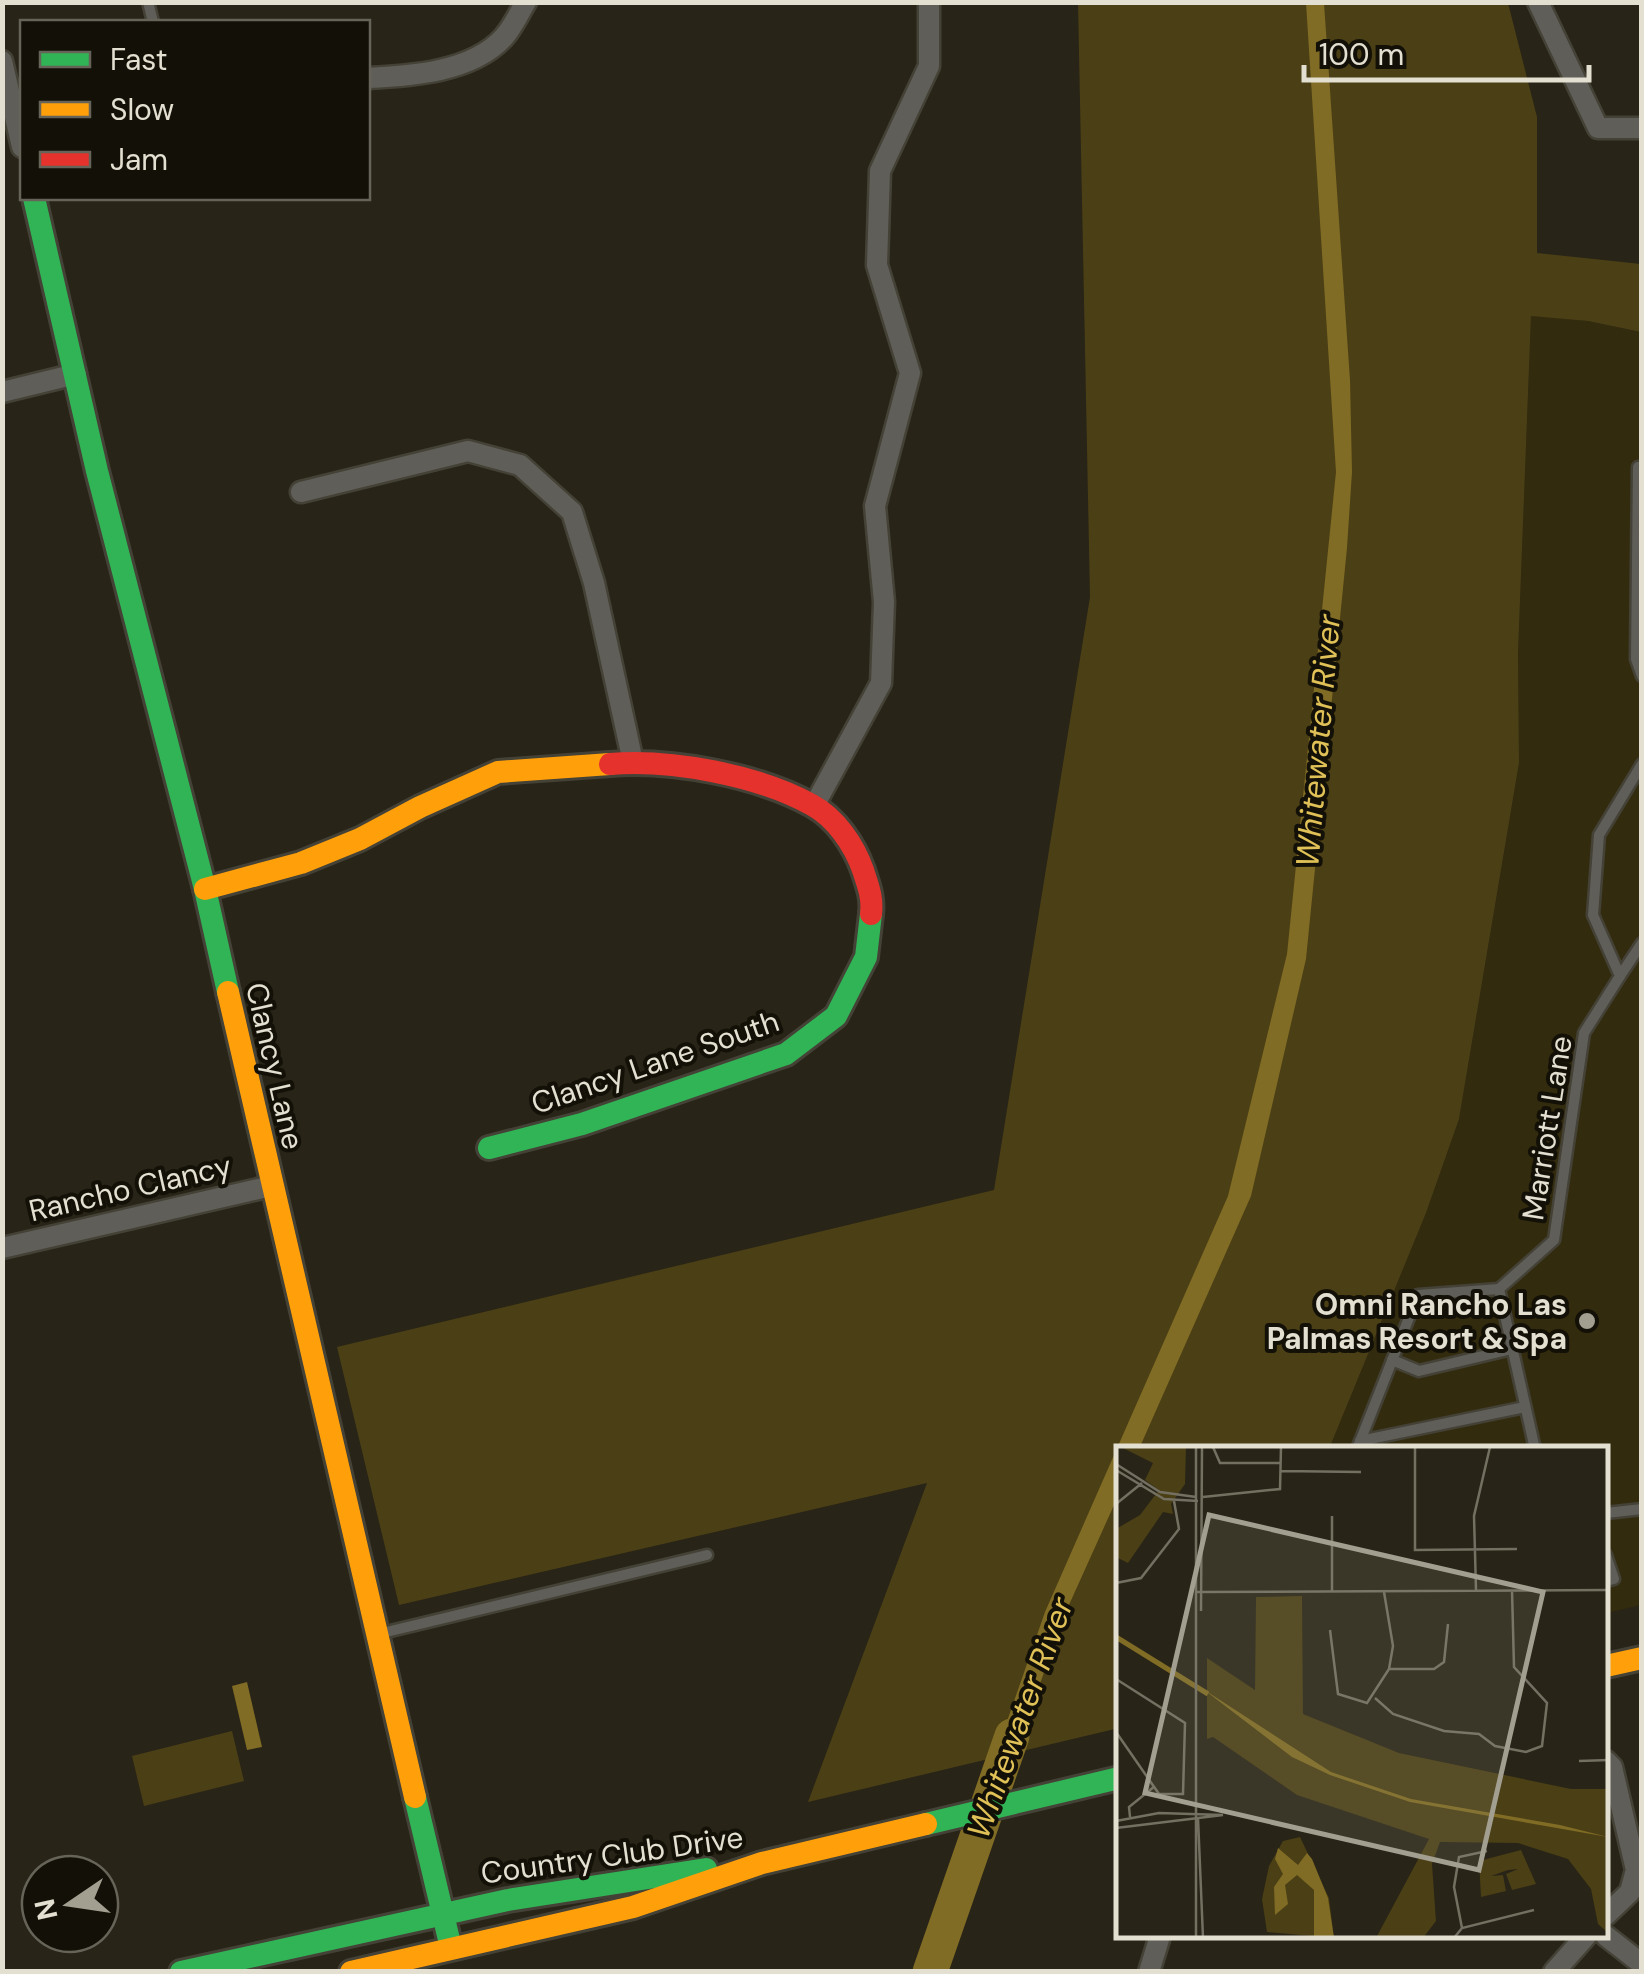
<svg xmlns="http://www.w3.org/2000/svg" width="1644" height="1974" font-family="'DM Sans',sans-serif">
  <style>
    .built { fill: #332b0e }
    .green { fill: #4b3f15 }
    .water { fill: #806c24 }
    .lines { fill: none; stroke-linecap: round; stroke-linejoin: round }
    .river { stroke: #806c24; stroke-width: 35 }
    .lane-casing { stroke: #444136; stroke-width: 15 }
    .street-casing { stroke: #444136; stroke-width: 25 }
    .fast-casing { stroke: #444136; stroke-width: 28 }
    .slow-casing { stroke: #444136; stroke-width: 28 }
    .jam-casing { stroke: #444136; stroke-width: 28 }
    .lane { stroke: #5f5e58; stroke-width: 10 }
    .street { stroke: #5f5e58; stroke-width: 20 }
    .fast { stroke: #30b455; stroke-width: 22 }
    .slow { stroke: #ff9f0a; stroke-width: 22 }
    .jam { stroke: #e5322d; stroke-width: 22 }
    .poi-dot { fill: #a29e90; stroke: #131007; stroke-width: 4 }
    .labels { text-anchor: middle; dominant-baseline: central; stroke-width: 8; stroke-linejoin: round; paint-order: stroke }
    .street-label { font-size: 30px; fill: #e3dfd1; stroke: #131007 }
    .poi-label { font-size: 30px; font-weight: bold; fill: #e3dfd1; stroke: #131007; text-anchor: end }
    .water-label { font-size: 32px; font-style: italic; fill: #e0c157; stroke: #131007 }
    .inset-river { fill: none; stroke: #806c24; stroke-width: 5 }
    .inset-road { fill: none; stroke: #736f61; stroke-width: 2.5 }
    .view { fill: #a29e90; fill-opacity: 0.15; stroke: #a29e90; stroke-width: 5 }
    .inset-edge { fill: none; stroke: #e3dfd1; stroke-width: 5 }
  </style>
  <rect width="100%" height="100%" fill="#282417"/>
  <!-- built -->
  <path class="built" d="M1531,315L1588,321L1641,332V1605L1607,1613L1606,1449H1329L1426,1213L1459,1119L1519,763L1518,653Z"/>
  <!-- green -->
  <g class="green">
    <path d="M1078,3H1508L1537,117V253L1641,264V332L1588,321L1531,316L1518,653L1519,763L1459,1119L1426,1213L1329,1449H1119V1728L808,1802L927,1483L399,1605L337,1347L994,1190L1090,597Z"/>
    <path d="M232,1731L244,1781L144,1806L132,1756Z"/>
  </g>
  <!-- water -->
  <g class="water">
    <path d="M1306,3H1324L1350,380L1352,472L1347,548L1306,959L1251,1196L1139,1449H1119V1494L1064,1616L1007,1777L986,1782L1045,1612L1228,1196L1287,954L1336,472Z"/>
    <path d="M247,1682L262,1747L247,1750L232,1686Z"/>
  </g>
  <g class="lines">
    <!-- river -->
    <path class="river" d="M930,1972L1012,1736"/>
    <!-- lane casing -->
    <g class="lane-casing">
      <g id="lane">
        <path d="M148,2L153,22"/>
        <path d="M1642,467H1638L1636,659L1642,676"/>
        <path d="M1620,976L1642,943"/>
        <path d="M1392,1360L1419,1371L1512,1349"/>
        <path d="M1360,1441L1525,1407"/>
        <path d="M1357,1449L1418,1295L1499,1289"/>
        <path d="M1535,1449L1499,1289L1554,1240L1584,1033L1620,976L1593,915L1599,835L1642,764"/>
        <path d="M1606,1513L1642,1509"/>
        <path d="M1606,1555L1614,1579L1606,1581"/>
        <path d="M378,1634L707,1555"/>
      </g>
    </g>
    <!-- street casing -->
    <g class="street-casing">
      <g id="street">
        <path d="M1538,2L1598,128H1642"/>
        <path d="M2,61L22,147"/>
        <path d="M368,78C411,76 473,72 504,37C513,27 519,13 526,2"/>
        <path d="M2,392L76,374"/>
        <path d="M301,492L468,451L520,465L572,512L594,583L633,762"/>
        <path d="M814,806L881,683L884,602L875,506L910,373L877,265L880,171L929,66V2"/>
        <path d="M2,1248L271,1186"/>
        <path d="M1606,1761L1612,1767L1636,1870L1630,1892L1606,1915"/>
        <path d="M1606,1936L1642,1964"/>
        <path d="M1149,1972L1160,1936"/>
        <path d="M1554,1972L1586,1936"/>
      </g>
    </g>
    <!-- fast casing -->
    <g class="fast-casing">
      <g id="fast">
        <path d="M34,198L97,471L205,889L228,992"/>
        <path d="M489,1148L582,1124L786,1054L836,1016L866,957L871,914"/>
        <path d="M415,1797L451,1948"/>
        <path d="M926,1824L1119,1778"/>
        <path d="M181,1972L508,1900L706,1869"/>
      </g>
    </g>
    <!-- slow casing -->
    <g class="slow-casing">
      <g id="slow">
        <path d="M205,889L301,863L360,839L420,807L498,772L610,764"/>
        <path d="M228,992L415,1797"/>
        <path d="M1606,1666L1642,1658"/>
        <path d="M351,1972L633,1907L762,1863L926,1824"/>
      </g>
    </g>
    <!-- jam casing -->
    <g class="jam-casing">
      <path id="jam" d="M610,764C671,759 758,775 812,805C836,818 854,845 863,870C868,886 873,897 871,914"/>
    </g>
    <!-- lane -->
    <use href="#lane" class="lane"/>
    <!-- street -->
    <use href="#street" class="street"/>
    <!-- fast -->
    <use href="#fast" class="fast"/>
    <!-- slow -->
    <use href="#slow" class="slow"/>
    <!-- jam -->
    <use href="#jam" class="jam"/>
  </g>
  <!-- markers -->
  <circle class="poi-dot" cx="1587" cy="1321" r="10"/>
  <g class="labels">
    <!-- street labels -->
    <g class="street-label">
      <text transform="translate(655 1062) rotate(-19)">Clancy Lane South</text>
      <text transform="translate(275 1066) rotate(77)">Clancy Lane</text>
      <text transform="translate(1547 1128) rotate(-81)">Marriott Lane</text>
      <text transform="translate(130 1188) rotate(-13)">Rancho Clancy</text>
      <text transform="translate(612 1855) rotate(-8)">Country Club Drive</text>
    </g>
    <!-- poi labels -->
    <g class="poi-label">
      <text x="1567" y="1304">Omni Rancho Las<tspan x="1567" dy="34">Palmas Resort &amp; Spa</tspan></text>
    </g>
    <!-- water labels -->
    <g class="water-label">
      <text transform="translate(1318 741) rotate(-85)">Whitewater River</text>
      <text transform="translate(1020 1718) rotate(-70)">Whitewater River</text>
    </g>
  </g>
  <!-- overview -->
  <g transform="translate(1116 1446)">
    <rect width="492" height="492" fill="#282417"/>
    <path d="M5,1H70L69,38L55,58L57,68L47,66L12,117L0,111V83L24,69L43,44L29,34L37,17ZM186,150L187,268L283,307L455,343H492V487L482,478L475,443L452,413L402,397L324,396L316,418L320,475L307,492H260L313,393L181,349L97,291L91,293V212L139,244L140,151ZM184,391L213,452L218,492L151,486L146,453L153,420L167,395ZM405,404L420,438L396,444L390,428L402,423L392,424L375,430L387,429L390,445L365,451L363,415Z" fill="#4b3f15"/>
    <path d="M87,243L215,326L295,353L444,379L492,391L294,356L214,329L176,311ZM162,402L182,419L191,407L196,413L212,452L218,492L198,491V444L181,429L169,439L172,458L159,469L158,441L167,428L159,413Z" fill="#806c24"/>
    <path class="inset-river" d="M0,191L92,248"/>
    <path class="inset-road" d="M80,1V492M97,1L104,17H165M299,1V104L401,103M0,18L44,46L80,51M0,24L48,53L82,55M165,25L245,26M87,51L164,43L165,1M0,58L26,37M216,70V146M0,137L25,132L63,83L58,55M360,144L358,70L374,1M81,146L493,144M85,165L86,1M214,184L222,248L251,257L273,223L277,200L268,146M273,223H318L328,216L332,178M0,233L69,277L67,348H43L0,286M259,252L277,268L328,285L363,288L379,300L410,306L426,300L431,257L398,221L396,144M463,315L493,314M14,371L13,361L39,340M82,372L87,492M0,375L43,367L107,369M0,382L107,369M346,482L338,441L343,411L371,405M86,492H178M338,492L346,482L418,464"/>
    <path class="view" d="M93,69L427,146L363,424L29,347Z"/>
    <rect width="492" height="492" class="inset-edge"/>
  </g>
  <!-- border -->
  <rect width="1644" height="1974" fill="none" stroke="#e3dfd1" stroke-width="10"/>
  <!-- legend -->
  <rect x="20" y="20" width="350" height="180" fill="#131007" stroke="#666358" stroke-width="2.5"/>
  <rect x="40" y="52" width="50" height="15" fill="#30b455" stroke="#666358" stroke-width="2.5"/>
  <text x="110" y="70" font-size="30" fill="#e3dfd1">Fast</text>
  <rect x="40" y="102" width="50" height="15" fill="#ff9f0a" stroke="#666358" stroke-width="2.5"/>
  <text x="110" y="120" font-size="30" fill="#e3dfd1">Slow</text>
  <rect x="40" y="152" width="50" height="15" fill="#e5322d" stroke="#666358" stroke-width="2.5"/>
  <text x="110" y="170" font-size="30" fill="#e3dfd1">Jam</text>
  <!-- north arrow -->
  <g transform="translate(70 1904) rotate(257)"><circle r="48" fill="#131007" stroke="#666358" stroke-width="2.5"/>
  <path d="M0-8L18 38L0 25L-18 38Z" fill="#a29e90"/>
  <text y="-15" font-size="28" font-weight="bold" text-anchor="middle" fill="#e3dfd1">N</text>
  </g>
  <!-- scale -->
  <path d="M1304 65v15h285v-15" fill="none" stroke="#e3dfd1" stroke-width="5"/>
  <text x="1319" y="65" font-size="30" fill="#e3dfd1" stroke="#131007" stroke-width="8" paint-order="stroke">100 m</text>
</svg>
